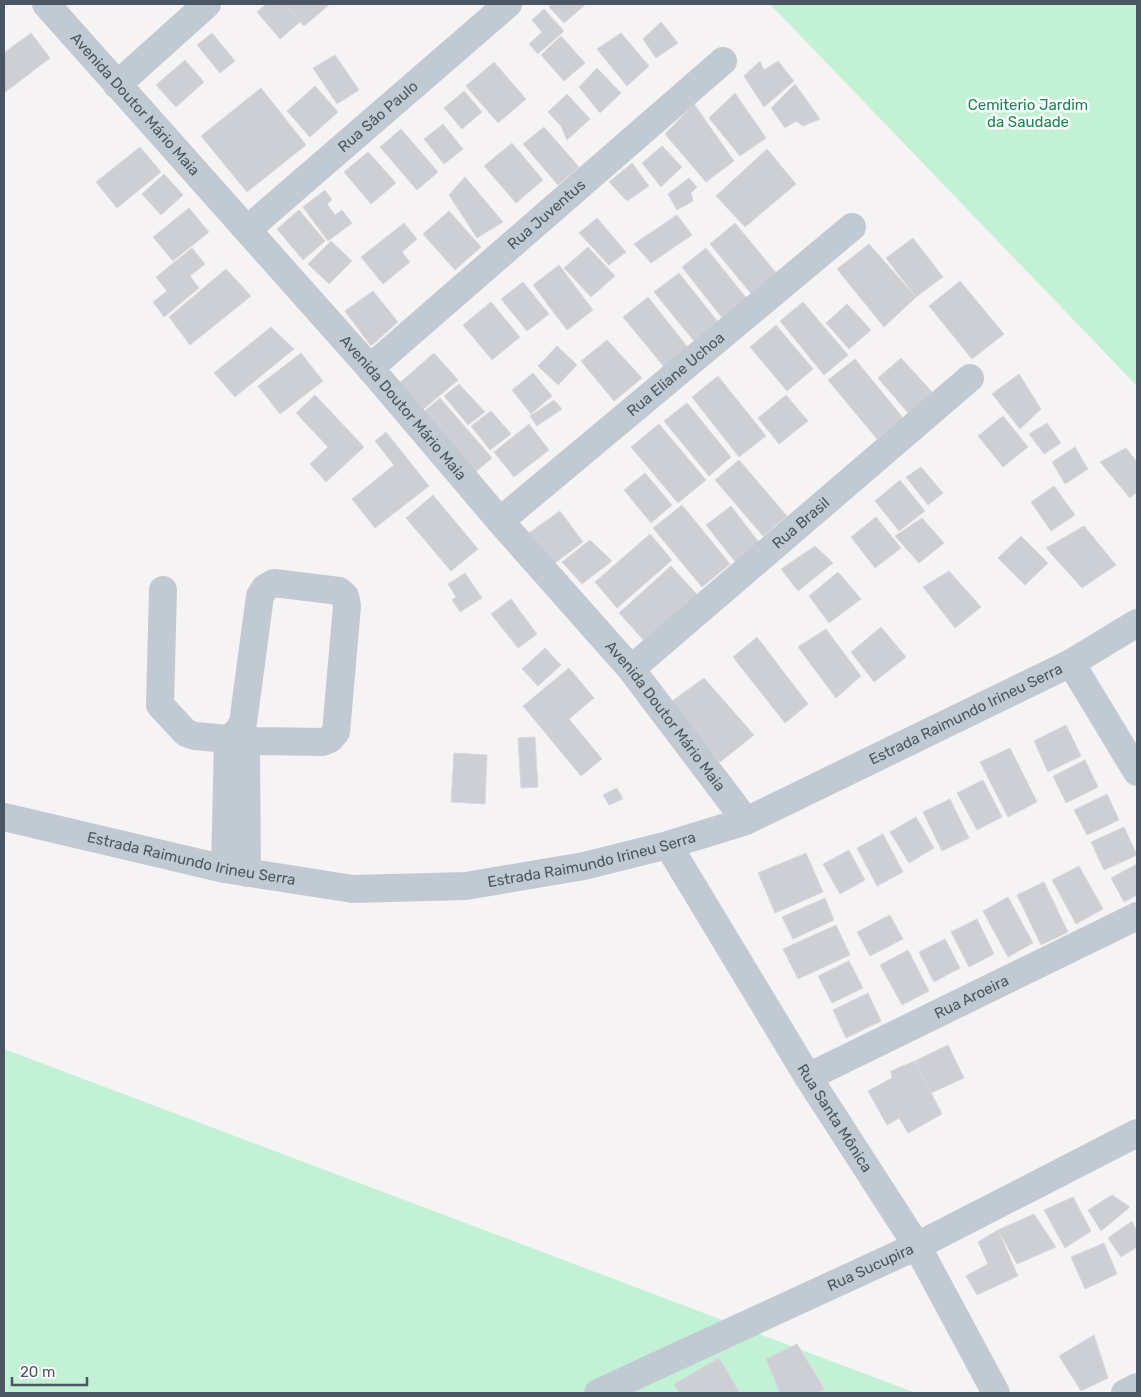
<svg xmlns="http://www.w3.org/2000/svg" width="1141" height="1397" font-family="Rubik,sans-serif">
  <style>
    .green { fill: #c3f1d5 }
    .building { fill: #cdcfd5; stroke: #d7d9de }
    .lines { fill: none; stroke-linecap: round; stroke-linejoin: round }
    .minor { stroke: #c1cad2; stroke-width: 28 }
    .labels { text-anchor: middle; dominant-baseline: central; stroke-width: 5; stroke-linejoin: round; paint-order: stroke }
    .street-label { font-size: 15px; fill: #4a5661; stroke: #fff }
    .park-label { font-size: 15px; fill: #17864f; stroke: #fff }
  </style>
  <rect width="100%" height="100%" fill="#f5f3f3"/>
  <!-- green -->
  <g class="green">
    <path d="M770,4H1137V386Z"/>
    <path d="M4,1049L916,1393H4Z"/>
  </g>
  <!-- building -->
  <g class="building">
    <path d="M266,4H286L301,21L280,39L257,12Z"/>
    <path d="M285,4H330L304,26Z"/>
    <path d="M552,4H586L564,23L549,7Z"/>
    <path d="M544,9L564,31L538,54L529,44L542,32L532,20Z"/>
    <path d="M661,22L678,43L656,58L643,39Z"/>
    <path d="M31,33L50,58L4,93V53Z"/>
    <path d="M212,33L235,61L220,73L197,45Z"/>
    <path d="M621,33L649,66L627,86L597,49Z"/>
    <path d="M561,36L585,63L564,81L541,55Z"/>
    <path d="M335,55L359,90L337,104L313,68Z"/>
    <path d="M185,60L204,82L176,107L156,85Z"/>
    <path d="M760,61L764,70L778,61L794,81L764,107L744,76Z"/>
    <path d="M494,62L526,99L498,123L466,86Z"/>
    <path d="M597,68L621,93L600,113L579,87Z"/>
    <path d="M795,84L820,119L803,126L796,121L785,128L771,108Z"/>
    <path d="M315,86L338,112L310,137L287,111Z"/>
    <path d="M261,88L306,145L247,192L201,136Z"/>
    <path d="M464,91L482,112L462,129L444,108Z"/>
    <path d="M735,93L766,138L740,156L709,118Z"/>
    <path d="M567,94L590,119L567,140L561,126L548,112Z"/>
    <path d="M694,104L734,161L706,182L665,134Z"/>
    <path d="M443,124L463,149L444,164L424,139Z"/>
    <path d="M544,127L579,167L558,185L523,144Z"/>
    <path d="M401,129L438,172L417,190L380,147Z"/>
    <path d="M512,143L543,180L516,203L484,166Z"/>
    <path d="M662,146L682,167L661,187L642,163Z"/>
    <path d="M140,147L161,172L117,208L96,182Z"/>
    <path d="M767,149L796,184L745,227L716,196Z"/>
    <path d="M368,152L396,183L371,204L344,172Z"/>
    <path d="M632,163L649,186L627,201L609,182Z"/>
    <path d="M164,174L183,195L161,215L142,194Z"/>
    <path d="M465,177L503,222L477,238L449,195Z"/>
    <path d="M689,178L697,187L691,193L693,201L677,210L668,194Z"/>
    <path d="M325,190L332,200L327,204L335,215L342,210L352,223L328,241L303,207Z"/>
    <path d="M189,208L209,232L173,261L153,237Z"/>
    <path d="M299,210L325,241L303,260L277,229Z"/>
    <path d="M449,211L481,247L455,270L423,234Z"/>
    <path d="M677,215L692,235L651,263L634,244Z"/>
    <path d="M597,218L626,252L609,265L579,233Z"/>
    <path d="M404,223L417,239L402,252L410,262L383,284L361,257Z"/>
    <path d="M735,223L778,275L753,296L710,244Z"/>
    <path d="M913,238L943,277L916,297L886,258Z"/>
    <path d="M331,241L352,261L329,284L308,264Z"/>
    <path d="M869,244L916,297L884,327L837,269Z"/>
    <path d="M588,247L615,276L591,297L564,268Z"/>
    <path d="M192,248L205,264L190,276L199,288L164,317L153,302L167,291L156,277Z"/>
    <path d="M706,248L748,300L723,319L682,267Z"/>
    <path d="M559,265L593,310L567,330L533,285Z"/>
    <path d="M226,269L251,296L190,345L169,317Z"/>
    <path d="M679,273L718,322L694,341L654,292Z"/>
    <path d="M960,281L1004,334L972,359L929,306Z"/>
    <path d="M523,282L549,314L527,331L501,299Z"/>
    <path d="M373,291L398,322L371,346L345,311Z"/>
    <path d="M648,297L689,349L665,368L623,317Z"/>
    <path d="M491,302L520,337L492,360L463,325Z"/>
    <path d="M803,302L848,355L824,375L780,321Z"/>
    <path d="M847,304L871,330L849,349L826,323Z"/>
    <path d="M776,325L813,369L787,391L750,347Z"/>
    <path d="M271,327L294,349L235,397L214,373Z"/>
    <path d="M607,340L642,378L614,401L581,361Z"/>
    <path d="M557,346L577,365L558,385L538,366Z"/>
    <path d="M301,353L323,381L280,414L258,386Z"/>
    <path d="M434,353L458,380L419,413L396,386Z"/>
    <path d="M901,358L933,393L909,414L878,378Z"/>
    <path d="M855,359L903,418L877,439L828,380Z"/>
    <path d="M533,373L552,396L531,414L512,390Z"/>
    <path d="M1019,374L1041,409L1020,429L992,394Z"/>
    <path d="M718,376L766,436L739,457L692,397Z"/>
    <path d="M459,384L485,412L468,425L444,396Z"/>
    <path d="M315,395L364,447L326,482L310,464L328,447L296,413Z"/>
    <path d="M786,395L808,421L779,444L758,418Z"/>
    <path d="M440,398L492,458L472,475L421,414Z"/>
    <path d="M554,400L562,409L537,426L530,416Z"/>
    <path d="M687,403L731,457L709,476L664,421Z"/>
    <path d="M491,411L511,434L490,450L471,426Z"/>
    <path d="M1003,416L1028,447L1003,467L978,436Z"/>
    <path d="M1047,423L1061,443L1044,454L1029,434Z"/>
    <path d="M529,424L549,450L514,477L494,452Z"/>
    <path d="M659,424L706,480L678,503L631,447Z"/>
    <path d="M386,432L429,486L375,528L352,499L394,465L375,441Z"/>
    <path d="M1075,447L1088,469L1065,484L1052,462Z"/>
    <path d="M1126,448L1137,462V492L1130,498L1100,462Z"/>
    <path d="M739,460L787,516L763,536L715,480Z"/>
    <path d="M921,467L943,493L928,505L906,477Z"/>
    <path d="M645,473L672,505L651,523L624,490Z"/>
    <path d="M900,480L925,511L899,531L875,501Z"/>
    <path d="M1054,486L1075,515L1051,531L1031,502Z"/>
    <path d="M433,495L478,549L451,571L406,518Z"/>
    <path d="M682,505L730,564L702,587L653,528Z"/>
    <path d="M731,506L761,545L737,564L706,525Z"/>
    <path d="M560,511L583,542L555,563L529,533Z"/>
    <path d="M876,517L901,548L875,568L851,537Z"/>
    <path d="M922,518L944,543L919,563L895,536Z"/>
    <path d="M1084,526L1116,565L1082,588L1046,548Z"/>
    <path d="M650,534L672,560L617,608L595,582Z"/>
    <path d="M1021,536L1048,563L1025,585L998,558Z"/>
    <path d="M590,540L612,561L582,584L562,562Z"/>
    <path d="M815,546L833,563L798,591L781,569Z"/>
    <path d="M671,566L701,599L649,646L619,613Z"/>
    <path d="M949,571L981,607L955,628L923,587Z"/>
    <path d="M838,572L861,599L829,623L809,596Z"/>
    <path d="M465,573L482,598L460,612L452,600L456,597L448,584Z"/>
    <path d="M511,599L537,634L518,648L491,614Z"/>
    <path d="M881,627L906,657L874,682L851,652Z"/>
    <path d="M826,629L861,676L836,698L798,647Z"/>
    <path d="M757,637L808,704L785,723L733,657Z"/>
    <path d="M545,648L561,665L538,686L522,669Z"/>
    <path d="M569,668L594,698L569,719L602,759L581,776L523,706Z"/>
    <path d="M704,678L754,735L720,762L668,704Z"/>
    <path d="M1066,725L1081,756L1048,772L1034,741Z"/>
    <path d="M535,737L538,787L521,788L518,738Z"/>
    <path d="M1010,748L1037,802L1008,817L980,762Z"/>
    <path d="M454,753L487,755L485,804L451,802Z"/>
    <path d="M1085,760L1098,787L1066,803L1053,776Z"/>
    <path d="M983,780L1002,817L977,830L957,793Z"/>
    <path d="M617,788L623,799L609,805L603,795Z"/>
    <path d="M1107,794L1119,820L1087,835L1074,810Z"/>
    <path d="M950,799L969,838L942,851L923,812Z"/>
    <path d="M916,817L934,848L909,863L890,832Z"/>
    <path d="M1124,827L1137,855L1104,870L1091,842Z"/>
    <path d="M883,834L903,872L877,886L857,848Z"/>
    <path d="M849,850L865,880L840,894L823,864Z"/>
    <path d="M806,853L823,892L775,913L758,873Z"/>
    <path d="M1137,864V895L1124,902L1111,878Z"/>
    <path d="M1079,866L1103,909L1076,924L1052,880Z"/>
    <path d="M1044,882L1068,932L1041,945L1017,895Z"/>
    <path d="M1008,897L1033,943L1008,957L983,911Z"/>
    <path d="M825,898L834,920L793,939L782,917Z"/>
    <path d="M890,915L903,939L870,956L857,932Z"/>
    <path d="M977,919L994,954L969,967L951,932Z"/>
    <path d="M836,925L850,955L798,979L783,949Z"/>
    <path d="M945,939L960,968L934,982L919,952Z"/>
    <path d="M908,950L929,991L902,1005L880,965Z"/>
    <path d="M849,961L863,988L832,1003L818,976Z"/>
    <path d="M868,993L881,1021L846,1038L833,1010Z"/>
    <path d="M948,1045L964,1078L931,1093L915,1061Z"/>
    <path d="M915,1061L942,1114L908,1133L899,1118L887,1125L868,1091L892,1078L891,1071Z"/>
    <path d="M1112,1195L1130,1207L1101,1231L1088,1210Z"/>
    <path d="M1073,1197L1091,1231L1065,1248L1044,1210Z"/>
    <path d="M1034,1214L1056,1247L1017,1264L998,1230Z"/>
    <path d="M1132,1221L1137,1232V1247L1121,1257L1108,1238Z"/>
    <path d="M998,1230L1018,1276L977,1295L966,1276L988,1264L978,1242Z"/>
    <path d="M1104,1243L1117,1274L1085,1289L1071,1257Z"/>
    <path d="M1094,1335L1108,1378L1081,1391L1059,1356Z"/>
    <path d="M797,1344L825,1390L816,1393H780L766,1359Z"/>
    <path d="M719,1358L740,1393H679L674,1384Z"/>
  </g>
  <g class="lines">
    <!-- minor -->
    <g class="minor">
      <path id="s1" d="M46,4L370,368L500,521L631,669L746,821"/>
      <path d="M117,85L207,4"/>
      <path id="s2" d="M248,229L508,4"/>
      <path id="s3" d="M370,368L723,61"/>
      <path id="s4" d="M500,521L852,227"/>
      <path d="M163,590L160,705L186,733L195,736L228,739L237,732L243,723L260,596L265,588L274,583L339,591L345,596L347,606L336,732L330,739L323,742L256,741L249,745L246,753L247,873"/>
      <path d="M1071,663L1137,772"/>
      <path id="s5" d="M631,669L970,378"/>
      <path id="s6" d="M4,817L225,869L353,889L466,886L584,866L668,845L746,821L1071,663L1137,623"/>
      <path id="s7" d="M668,845L808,1077L917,1246L996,1393"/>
      <path d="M225,869L228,739"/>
      <path id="s8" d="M808,1077L1137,916"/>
      <path id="s9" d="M598,1393L917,1246L1137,1133"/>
      <path d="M1125,1393L1137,1387"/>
    </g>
  </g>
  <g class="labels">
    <!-- street labels -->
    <g class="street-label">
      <text stroke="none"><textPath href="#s1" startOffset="134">Avenida Doutor Mário Maia</textPath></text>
      <text stroke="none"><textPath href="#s2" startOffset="172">Rua São Paulo</textPath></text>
      <text stroke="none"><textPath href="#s3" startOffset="234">Rua Juventus</textPath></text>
      <text stroke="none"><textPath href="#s4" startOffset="229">Rua Eliane Uchoa</textPath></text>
      <text stroke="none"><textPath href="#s1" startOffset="539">Avenida Doutor Mário Maia</textPath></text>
      <text stroke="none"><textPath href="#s5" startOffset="224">Rua Brasil</textPath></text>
      <text stroke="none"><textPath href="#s6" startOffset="1002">Estrada Raimundo Irineu Serra</textPath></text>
      <text stroke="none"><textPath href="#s1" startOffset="944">Avenida Doutor Mário Maia</textPath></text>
      <text stroke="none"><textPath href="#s6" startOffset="192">Estrada Raimundo Irineu Serra</textPath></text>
      <text stroke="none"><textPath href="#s6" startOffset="598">Estrada Raimundo Irineu Serra</textPath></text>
      <text stroke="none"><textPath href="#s8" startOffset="182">Rua Aroeira</textPath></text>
      <text stroke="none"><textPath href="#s7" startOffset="320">Rua Santa Mônica</textPath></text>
      <text stroke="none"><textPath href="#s9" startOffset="300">Rua Sucupira</textPath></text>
    </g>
    <!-- park labels -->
    <g class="park-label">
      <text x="1028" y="105">Cemiterio Jardim<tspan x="1028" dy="17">da Saudade</tspan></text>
    </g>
  </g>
  <!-- border -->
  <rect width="1141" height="1397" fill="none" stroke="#4a5661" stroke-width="10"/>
  <!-- scale -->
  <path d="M12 1377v8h75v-8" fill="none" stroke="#4a5661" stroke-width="2.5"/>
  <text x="20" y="1377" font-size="15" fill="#4a5661" stroke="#ffffff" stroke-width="4" paint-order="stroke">20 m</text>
</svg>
